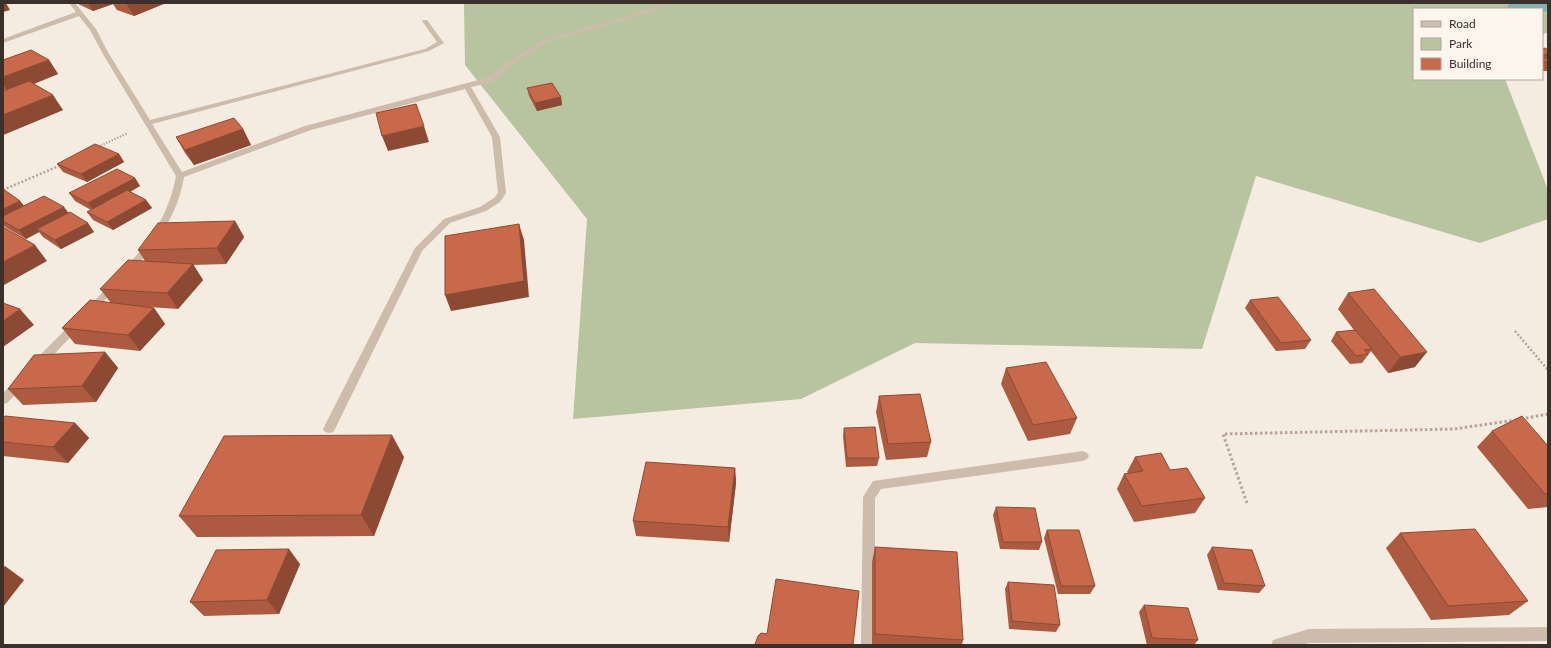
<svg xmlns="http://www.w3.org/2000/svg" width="1551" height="648" font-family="Lato,sans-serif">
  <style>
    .green { fill: #b8c4a0 }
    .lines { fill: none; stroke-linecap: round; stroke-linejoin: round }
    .canal { fill: #7fb0b2; fill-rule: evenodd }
    .path-far2 { stroke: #b9a596; stroke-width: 2; stroke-dasharray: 1.5 1.5; stroke-linecap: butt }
    .path-far1 { stroke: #b9a596; stroke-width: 2.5; stroke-dasharray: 2 2; stroke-linecap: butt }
    .path { stroke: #b9a596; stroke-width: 3; stroke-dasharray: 2.5 2.5; stroke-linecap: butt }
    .minor { fill: #cdbbac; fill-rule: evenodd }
    .wall { fill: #ac5a40 }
    .shaded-wall { fill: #8c4a34 }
    .building { fill: #c8694b; stroke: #8c4a34 }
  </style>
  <rect width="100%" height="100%" fill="#f4ebe1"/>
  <!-- green -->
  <path class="green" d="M464,3H1141L1144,4L1548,3V33L1542,34V9H1414V79H1505L1548,190V219L1480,243L1256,176L1202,349L915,343L801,399L573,419L587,219L465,65Z"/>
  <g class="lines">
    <!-- canal -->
    <path class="canal" d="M1514,3H1548V11L1542,12V9H1506L1509,4Z"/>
    <!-- path-far2 -->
    <path class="path-far2" d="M98,147L128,133"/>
    <!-- path-far1 -->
    <g class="path-far1">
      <path d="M3,190L61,165"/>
      <path d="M1515,331L1548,370"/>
    </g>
    <!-- path -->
    <g class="path">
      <path d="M1521,419L1548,414"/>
      <path d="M1247,503L1223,434L1454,429L1516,420"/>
    </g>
    <!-- minor -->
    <g class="minor">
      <path d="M69,3H75L96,29L109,54L150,120L425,49L437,42L422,21L423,20H427L444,43L429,51L152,124L182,172L305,126L486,78L520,54L543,40L618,19L666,3H675L622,21L547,42L524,56L492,82L471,87L500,137L506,193L500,202L486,211L450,223L422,251L335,429L333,432L329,433L325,432L323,429L415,248L444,219L480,207L494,198L498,193L492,137L465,89L311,130L184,177C178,215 156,245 131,273L128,274L123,271C128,263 136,257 142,249C159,227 171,204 176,176L103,54L90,30L79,16L3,43V39L76,12Z"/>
      <path d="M115,282L120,285L92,313H86L84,311L112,283Z"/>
      <path d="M77,320L81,322L82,324L81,326L42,367H34L33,364L34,361L73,322Z"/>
      <path d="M20,379L24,380L25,383L24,386L7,403L3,404V393L16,380Z"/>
      <path d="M1083,451L1087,453L1089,456L1087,459L1083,461L881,489L875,498V645H861L863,497L873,481Z"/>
      <path d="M1548,627V641L1309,643L1301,645H1271L1273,640L1309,629Z"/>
    </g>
  </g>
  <!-- wall -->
  <g class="wall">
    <path d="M76,3H166L134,16L117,10L113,4L93,11Z"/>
    <path d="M1542,49L1548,50V71H1542Z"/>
    <path d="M3,60H49L58,74L34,84L63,110L3,135V91L5,90L3,89Z"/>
    <path d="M527,88L561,97L562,105L537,111L529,96Z"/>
    <path d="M243,129L251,145L194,165L185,153L176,137Z"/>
    <path d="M119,154L124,162L87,182L63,172L57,164Z"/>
    <path d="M135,178L140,186L130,192L146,200L152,208L113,230L93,220L87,212L91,210L75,201L69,193Z"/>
    <path d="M3,189L20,201L24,206L64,207L68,213L94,232L61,249L43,237L39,232L26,239L5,227L3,224Z"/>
    <path d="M235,221L244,237L226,264L193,265L203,280L178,309L149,307L154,308L165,324L140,351L75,344L62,328L111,303L100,289L145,261L138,250Z"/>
    <path d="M1348,293L1415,367L1388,373L1371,351L1362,363L1350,364L1331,341L1336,332L1354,330L1338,309Z"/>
    <path d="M1250,300L1311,340L1305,349L1276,351L1245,308Z"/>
    <path d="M105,352L118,368L96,402L23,405L8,389Z"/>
    <path d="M1006,368L1077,418L1070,434L1028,441L1001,384Z"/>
    <path d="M879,396L931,442L927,457L886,460L876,412Z"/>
    <path d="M75,423L89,438L68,463L3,456V442Z"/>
    <path d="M844,428L879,458L877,466L846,467L843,436Z"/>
    <path d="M1492,431L1548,446V507L1528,509L1477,447Z"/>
    <path d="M404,457L374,536L197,537L179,516Z"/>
    <path d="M1135,457L1170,470L1205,498L1195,513L1134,522L1117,489L1124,474L1128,473L1127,472Z"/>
    <path d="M735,468L736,483L729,542L636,536L633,521Z"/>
    <path d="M996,507L1042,542L1039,550L1000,549L993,515Z"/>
    <path d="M1047,530L1095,586L1090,594H1058L1044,538Z"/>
    <path d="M1400,533L1528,601L1509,615L1431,620L1386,548Z"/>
    <path d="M875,547L963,640L962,645H872V562Z"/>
    <path d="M1212,547L1265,586L1259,593L1218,590L1207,555Z"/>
    <path d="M300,564L279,614L204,616L190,602Z"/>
    <path d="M1008,582L1060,625L1056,632L1009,629L1005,589Z"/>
    <path d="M1144,605L1198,640L1194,645H1147L1139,612Z"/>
  </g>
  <!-- shaded-wall -->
  <g class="shaded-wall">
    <path d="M3,3H6L10,10L3,12Z"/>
    <path d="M88,3H113V4L93,11Z"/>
    <path d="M126,3H166L134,16Z"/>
    <path d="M49,60L58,74L10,93L3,84V77Z"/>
    <path d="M53,95L63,110L3,135V115Z"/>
    <path d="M561,97L562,105L537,111L535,103Z"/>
    <path d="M424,126L429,142L388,151L382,136Z"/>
    <path d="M243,129L251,145L194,165L185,150Z"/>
    <path d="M119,154L124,162L87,182L81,174Z"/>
    <path d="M135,178L140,186L94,211L88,203Z"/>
    <path d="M146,200L152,208L113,230L107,222Z"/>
    <path d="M20,201L26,209L3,220V209Z"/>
    <path d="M64,207L70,215L37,229L39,232L26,239L19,230Z"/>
    <path d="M235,221L244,237L226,264L217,248Z"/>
    <path d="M88,223L94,232L61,249L55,240Z"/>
    <path d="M519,224L524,240L529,297L451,311L445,295Z"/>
    <path d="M35,245L47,261L4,285L3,284V262Z"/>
    <path d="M193,264L203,280L178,309L167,293Z"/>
    <path d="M154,308L165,324L140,351L128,335Z"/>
    <path d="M20,309L34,325L3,347V321Z"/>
    <path d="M105,352L118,368L96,402L82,386Z"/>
    <path d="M1427,352L1415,367L1388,373L1400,357Z"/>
    <path d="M75,423L89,438L68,463L53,447Z"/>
    <path d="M392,435L404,457L374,536L361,515Z"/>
    <path d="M735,468L736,483L729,542L728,527Z"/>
    <path d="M289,549L300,564L279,614L267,600Z"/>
    <path d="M5,566L24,580L3,607V568Z"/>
  </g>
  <!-- building -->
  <g class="building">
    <path d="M1545,48L1548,50V55H1542V49Z"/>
    <path d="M31,50L49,60L3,77V60Z"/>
    <path d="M1542,58H1548V63L1542,60Z"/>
    <path d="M29,81L53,95L3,115V91Z"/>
    <path d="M552,83L561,97L535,103L527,88Z"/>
    <path d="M416,104L424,126L382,136L376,113Z"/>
    <path d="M234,118L243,129L185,150L176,137Z"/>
    <path d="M95,144L119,154L81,174L57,164Z"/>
    <path d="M117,169L135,178L88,203L69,193Z"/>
    <path d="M3,189L20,201L3,209Z"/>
    <path d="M127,190L146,200L107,222L87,212Z"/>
    <path d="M44,196L64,207L19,230L3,221V216Z"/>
    <path d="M70,212L88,223L55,240L37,229Z"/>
    <path d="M235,221L217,248L138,250L158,223Z"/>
    <path d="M519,224L524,281L445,295V236Z"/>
    <path d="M3,227L35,245L3,262Z"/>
    <path d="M128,260L193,264L167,293L100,289Z"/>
    <path d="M1374,289L1427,352L1400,357L1348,293Z"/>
    <path d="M1278,297L1311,340L1281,343L1250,300Z"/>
    <path d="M90,300L154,308L128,335L62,328Z"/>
    <path d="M3,303L20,309L3,321Z"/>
    <path d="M1355,330L1372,349L1364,350L1368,354L1356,356L1336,332Z"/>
    <path d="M105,352L82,386L8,389L34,355Z"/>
    <path d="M1046,362L1077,418L1033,425L1006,368Z"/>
    <path d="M920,394L931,442L888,444L879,396Z"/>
    <path d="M5,416L75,423L53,447L3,442V418Z"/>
    <path d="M1522,416L1548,446V494H1545L1492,431Z"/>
    <path d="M875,427L879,458H847L844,428Z"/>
    <path d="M392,435L361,515L179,516L224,436Z"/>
    <path d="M1161,453L1170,470L1187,468L1205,498L1142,506L1124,474L1143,471L1135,457Z"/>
    <path d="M646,462L735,468L728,527L633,521Z"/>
    <path d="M996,507L1035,508L1042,542H1003Z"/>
    <path d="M1475,529L1528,601L1448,606L1400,533Z"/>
    <path d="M1047,530H1079L1095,586H1061Z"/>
    <path d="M875,547L957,552L963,640L875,634Z"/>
    <path d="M1212,547L1252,550L1265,586L1224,583Z"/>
    <path d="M289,549L267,600L190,602L216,550Z"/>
    <path d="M776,579L859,591L853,645H755V644L758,636L761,633L767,634Z"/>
    <path d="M1008,582L1054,585L1060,625L1012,621Z"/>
    <path d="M1144,605L1188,608L1198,640L1152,638Z"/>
  </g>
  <!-- border -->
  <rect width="1551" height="648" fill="none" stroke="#3b302b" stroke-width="8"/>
  <!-- legend -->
  <rect x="1413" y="8" width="130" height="72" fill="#fbf5ee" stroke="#aea6a0"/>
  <rect x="1421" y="21" width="20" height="6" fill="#cdbbac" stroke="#aea6a0"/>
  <text x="1449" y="28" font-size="12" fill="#3b302b">Road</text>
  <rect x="1421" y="38" width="20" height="12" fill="#b8c4a0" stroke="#aea6a0"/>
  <text x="1449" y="48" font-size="12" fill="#3b302b">Park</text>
  <rect x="1421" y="58" width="20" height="12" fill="#c8694b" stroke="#aea6a0"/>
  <text x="1449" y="68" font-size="12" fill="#3b302b">Building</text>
</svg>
